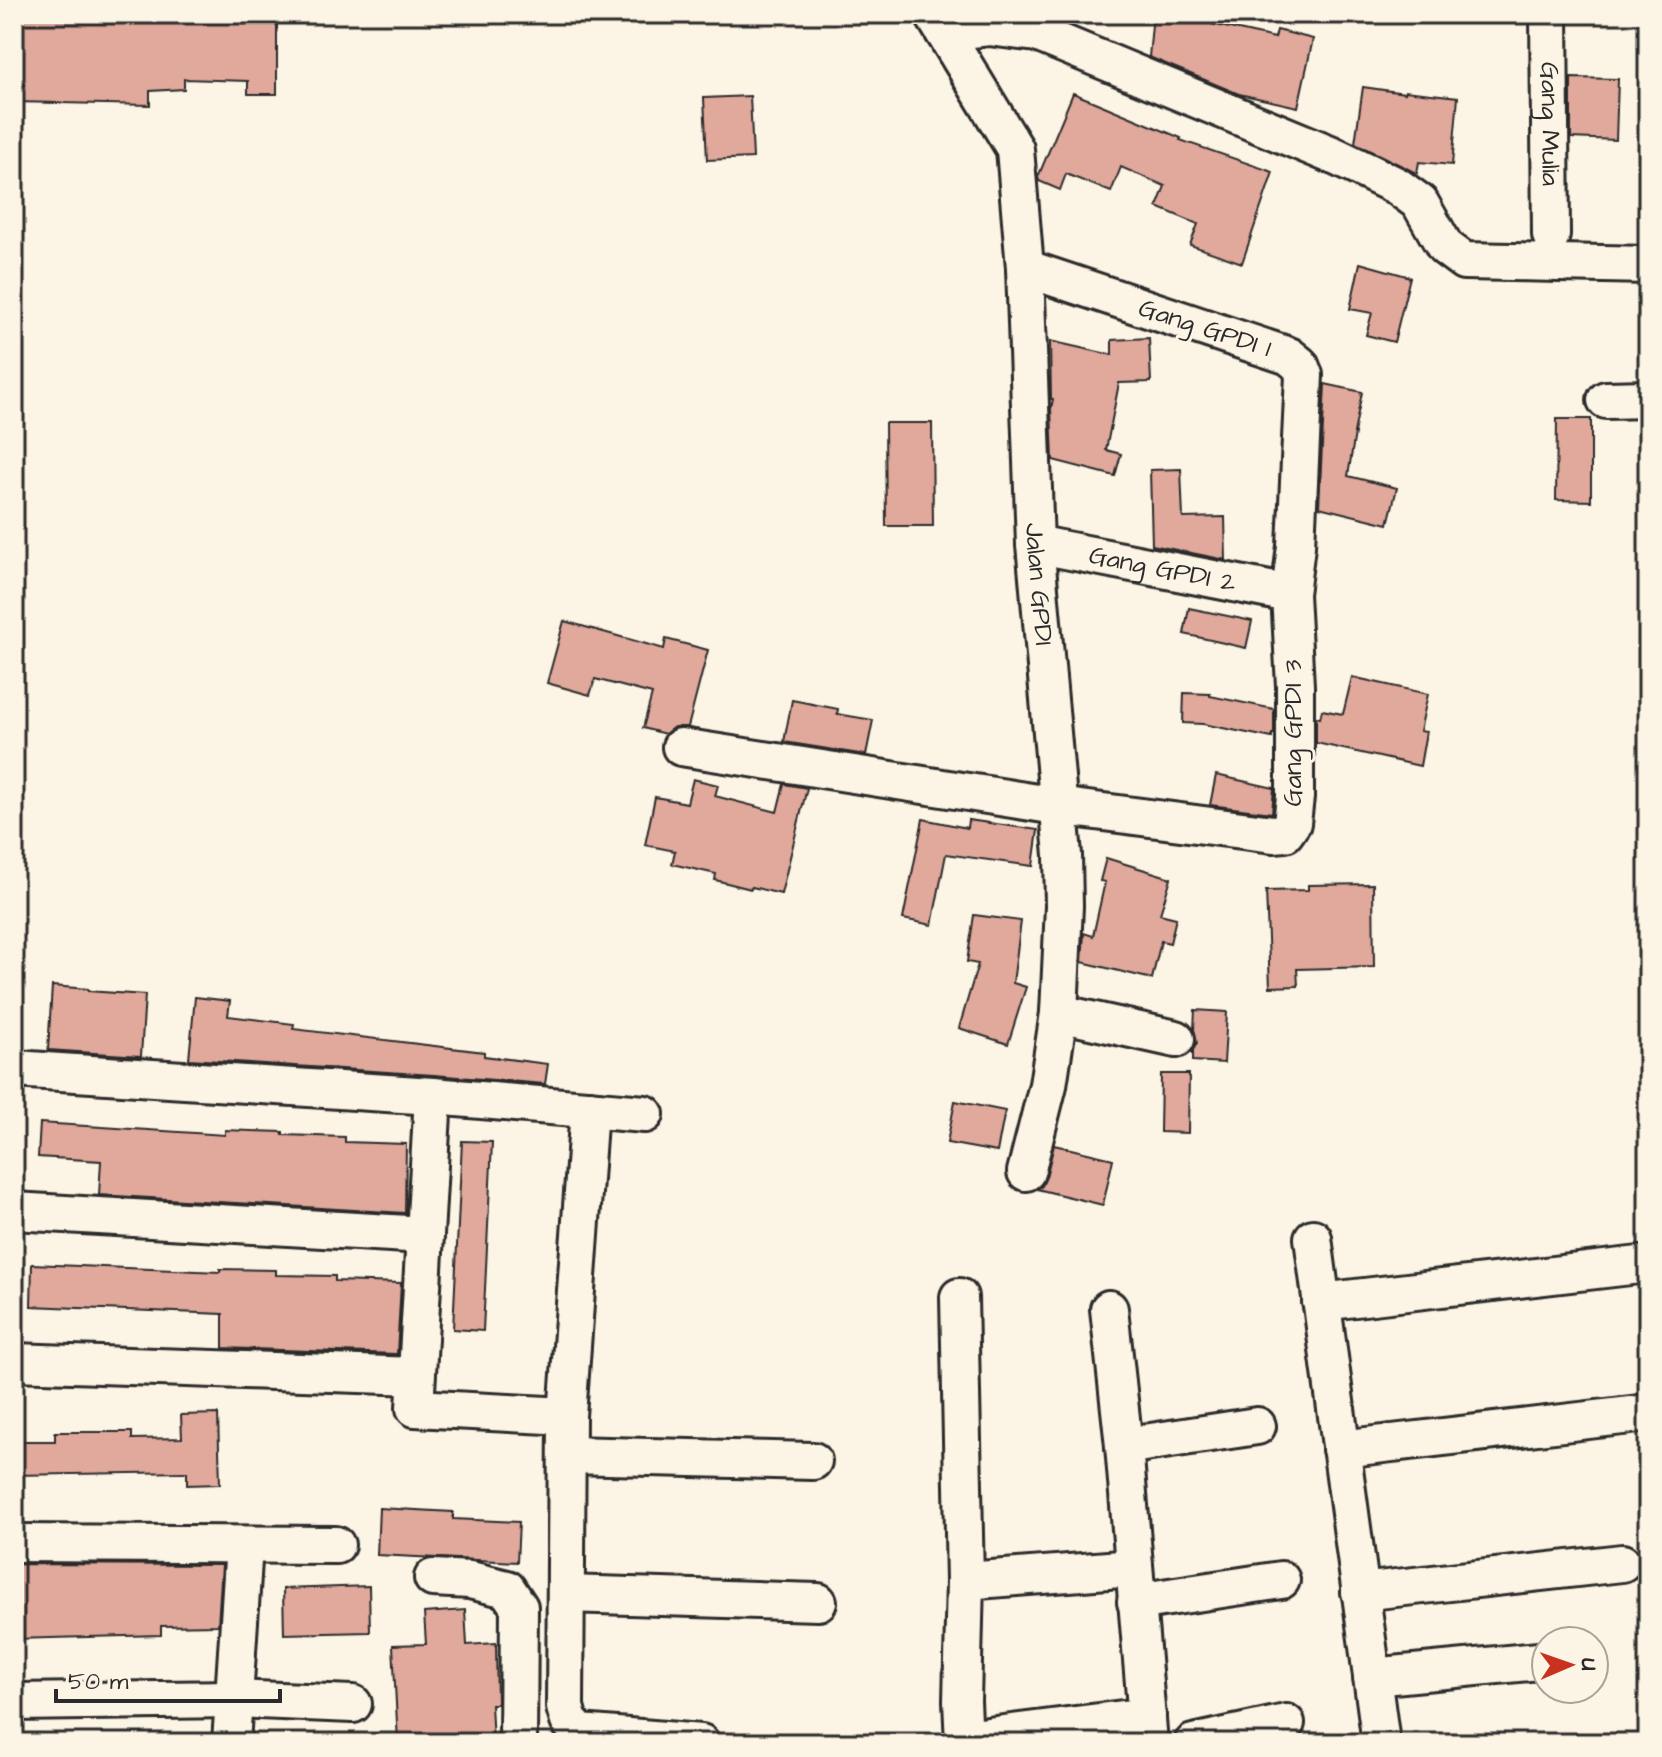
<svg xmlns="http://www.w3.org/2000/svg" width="1662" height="1757" font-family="'Architects Daughter',sans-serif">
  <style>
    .building { fill: #e1a89c; stroke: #2b2b2b; stroke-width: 2 }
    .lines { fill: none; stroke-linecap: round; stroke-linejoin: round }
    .minor-casing { stroke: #2b2b2b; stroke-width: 42 }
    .minor { stroke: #fcf5e5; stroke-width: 36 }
    .labels { text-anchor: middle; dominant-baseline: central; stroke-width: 6; stroke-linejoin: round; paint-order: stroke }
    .street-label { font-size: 26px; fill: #2b2b2b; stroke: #fcf5e5 }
  </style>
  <rect width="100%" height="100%" fill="#fcf5e5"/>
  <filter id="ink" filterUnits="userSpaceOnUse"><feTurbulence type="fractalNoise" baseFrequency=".0125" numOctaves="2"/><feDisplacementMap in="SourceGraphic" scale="16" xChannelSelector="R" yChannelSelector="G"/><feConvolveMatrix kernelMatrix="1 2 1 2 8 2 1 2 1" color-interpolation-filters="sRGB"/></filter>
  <g filter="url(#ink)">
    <!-- building -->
    <g class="building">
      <path d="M14,14H243V24L277,23V94H248V81L184,79V89L150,91V105L14,102Z"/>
      <path d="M1153,14H1211V24L1275,38L1277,30L1313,39L1298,107L1239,94L1149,57Z"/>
      <path d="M1571,78L1618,79L1616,140L1571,138Z"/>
      <path d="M1363,87L1405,93V91L1458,97L1452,165L1419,162L1417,173L1414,172L1355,143Z"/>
      <path d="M1073,93L1181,138L1180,140L1273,172L1242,263L1190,245L1198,224L1157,207L1165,186L1121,167L1111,192L1066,174L1060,190L1039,181L1038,177Z"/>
      <path d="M750,96L753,158L707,160L704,98Z"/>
      <path d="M1360,263L1410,277L1394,342L1366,335L1372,313L1350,309Z"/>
      <path d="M1149,338L1151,382L1119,383L1106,450L1121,454L1115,476L1053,460L1051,409L1053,399H1051L1050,341L1112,355V340Z"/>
      <path d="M1325,384L1362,392L1354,433H1355L1348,476L1397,488L1388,524L1319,507Z"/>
      <path d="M1557,419H1591V501L1556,500Z"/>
      <path d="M885,423H932L933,526H886Z"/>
      <path d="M1181,469L1183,518L1225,517L1226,560L1152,545L1150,470Z"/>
      <path d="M1189,608L1252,621L1246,648L1184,634Z"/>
      <path d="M564,621L664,649L666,639L708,650L688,727H674L665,734L643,728L652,694L595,679L590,695L547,683Z"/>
      <path d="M1352,677L1428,694L1420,731L1426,732L1420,766L1316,743V717L1320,718L1322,710L1343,714Z"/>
      <path d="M1184,693L1210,694V696L1274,709V734H1272V738L1203,724L1183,723Z"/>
      <path d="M792,700L838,709L837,714L873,720L866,755L784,742Z"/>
      <path d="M1216,775L1274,788L1272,813L1210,805Z"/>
      <path d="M693,779L718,785L715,796L777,812L784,784L807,788L781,894L752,887L751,889L715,880L716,874L672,864L675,851L645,845L655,797L687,803Z"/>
      <path d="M923,819L967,828L968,820L1038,830L1033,866L946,854L932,925L903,919Z"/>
      <path d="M1106,858L1171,878L1160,914L1176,918L1170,943L1161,941L1152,979L1082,962L1084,933L1093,936L1105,882L1100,881Z"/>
      <path d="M1373,884L1374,967L1297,969L1298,986L1270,987L1266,891L1308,890V885Z"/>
      <path d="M974,915L1021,921L1013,983L1026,987L1008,1044L959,1028L978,964L967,962Z"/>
      <path d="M52,986L88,989V991L145,995L141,1056L48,1050Z"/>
      <path d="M195,997L230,1001L228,1016L294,1024L293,1029L484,1052V1056L548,1064L545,1084L434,1075L189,1059Z"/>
      <path d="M1195,1010L1227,1012L1224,1063L1193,1061V1050L1197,1043L1194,1030Z"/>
      <path d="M1161,1074H1189L1188,1133L1160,1132Z"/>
      <path d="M955,1101L1005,1111L997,1152L947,1143Z"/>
      <path d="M40,1123L225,1135V1130L283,1132V1135L345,1137V1142L406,1144L405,1213L99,1195L101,1161L38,1157Z"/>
      <path d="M462,1141L492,1142L483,1331L453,1329Z"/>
      <path d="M1054,1145L1113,1159L1103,1205L1037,1189L1042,1186L1046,1177Z"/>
      <path d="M32,1264L220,1272V1269L276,1270V1275L335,1276V1281L401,1283L397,1354L223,1348V1314L31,1306Z"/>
      <path d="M218,1414L220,1484L187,1485V1472L14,1475V1441H55V1432H132V1439L182,1438L181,1415Z"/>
      <path d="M379,1508L453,1512V1519L519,1522L517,1562L377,1555Z"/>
      <path d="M14,1564L222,1565L218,1625L161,1626V1635L14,1639Z"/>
      <path d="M369,1586L370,1632L284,1634L283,1589Z"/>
      <path d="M465,1610L467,1645L496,1643L497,1704H491L493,1743H398L393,1645L426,1644L424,1613Z"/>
    </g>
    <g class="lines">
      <!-- minor casing -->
      <g class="minor-casing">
        <g id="minor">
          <path id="s1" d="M933,14L1015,149L1025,268L1035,544L1063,855L1064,906L1059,1013L1048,1085L1026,1172"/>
          <path id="s2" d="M1549,14L1551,235"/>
          <path d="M944,32L989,27L1037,33L1337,157L1397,186L1420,203L1445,247L1464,261L1648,265"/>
          <path d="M1606,400L1648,399"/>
          <path id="s3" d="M1035,544L1290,594"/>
          <path d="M681,747L1057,806L1273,834L1285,833L1292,823L1295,797V686L1290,594L1296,546L1304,375L1300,365L1289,356L1025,268"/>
          <path d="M1059,1013L1176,1039"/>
          <path d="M14,1069L433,1096L645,1114"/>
          <path d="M433,1096L415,1408L567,1416L589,1109"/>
          <path d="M14,1211L425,1235"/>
          <path d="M1313,1238L1381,1743"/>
          <path d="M959,1297L965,1581"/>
          <path d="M1321,1302L1648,1264"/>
          <path d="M1109,1309L1124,1446L1149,1743"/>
          <path d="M14,1362L416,1376"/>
          <path d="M567,1416L565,1707L569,1721L580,1733L701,1743"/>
          <path d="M1124,1446L1257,1426"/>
          <path d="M1341,1449L1648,1413"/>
          <path d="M567,1455L813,1461"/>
          <path d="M14,1543L336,1545"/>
          <path d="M433,1578L470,1580L507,1589L519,1607L518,1743"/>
          <path d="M1360,1592L1622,1563"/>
          <path d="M566,1594L818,1602"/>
          <path d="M1136,1602L1281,1580"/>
          <path d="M1372,1677L1539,1661"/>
          <path d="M14,1702L233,1699L353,1704"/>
          <path d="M964,1739L1147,1716"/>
          <path d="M231,1743L244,1545"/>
          <path d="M964,1743L962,1701L965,1581L1134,1568"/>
          <path d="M1193,1743L1286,1723"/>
        </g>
      </g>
      <!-- minor -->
      <use href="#minor" class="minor"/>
    </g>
  </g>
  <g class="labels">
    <!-- street labels -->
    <g class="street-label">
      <text stroke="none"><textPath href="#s2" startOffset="110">Gang Mulia</textPath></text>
      <text transform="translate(1205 328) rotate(18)">Gang GPDI 1</text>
      <text stroke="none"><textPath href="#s3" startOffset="130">Gang GPDI 2</textPath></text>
      <text stroke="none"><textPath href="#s1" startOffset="594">Jalan GPDI</textPath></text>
      <text transform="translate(1293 733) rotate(-90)">Gang GPDI 3</text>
    </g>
  </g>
  <!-- margin -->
  <rect width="1662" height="1757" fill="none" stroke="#fcf5e5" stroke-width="48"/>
  <rect x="24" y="24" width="1614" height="1709" fill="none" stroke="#2b2b2b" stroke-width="3" filter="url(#ink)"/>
  <!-- north arrow -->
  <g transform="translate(1570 1665) rotate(88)"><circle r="38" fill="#fcf5e5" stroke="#a8a49b" stroke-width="2"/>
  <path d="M0-6L14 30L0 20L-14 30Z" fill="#c8321e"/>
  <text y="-12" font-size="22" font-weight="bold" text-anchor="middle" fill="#2b2b2b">U</text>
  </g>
  <!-- scale -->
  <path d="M56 1689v12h224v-12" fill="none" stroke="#2b2b2b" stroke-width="4"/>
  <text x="68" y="1689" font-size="24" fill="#2b2b2b" stroke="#fcf5e5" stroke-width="6" paint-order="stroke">50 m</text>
</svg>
